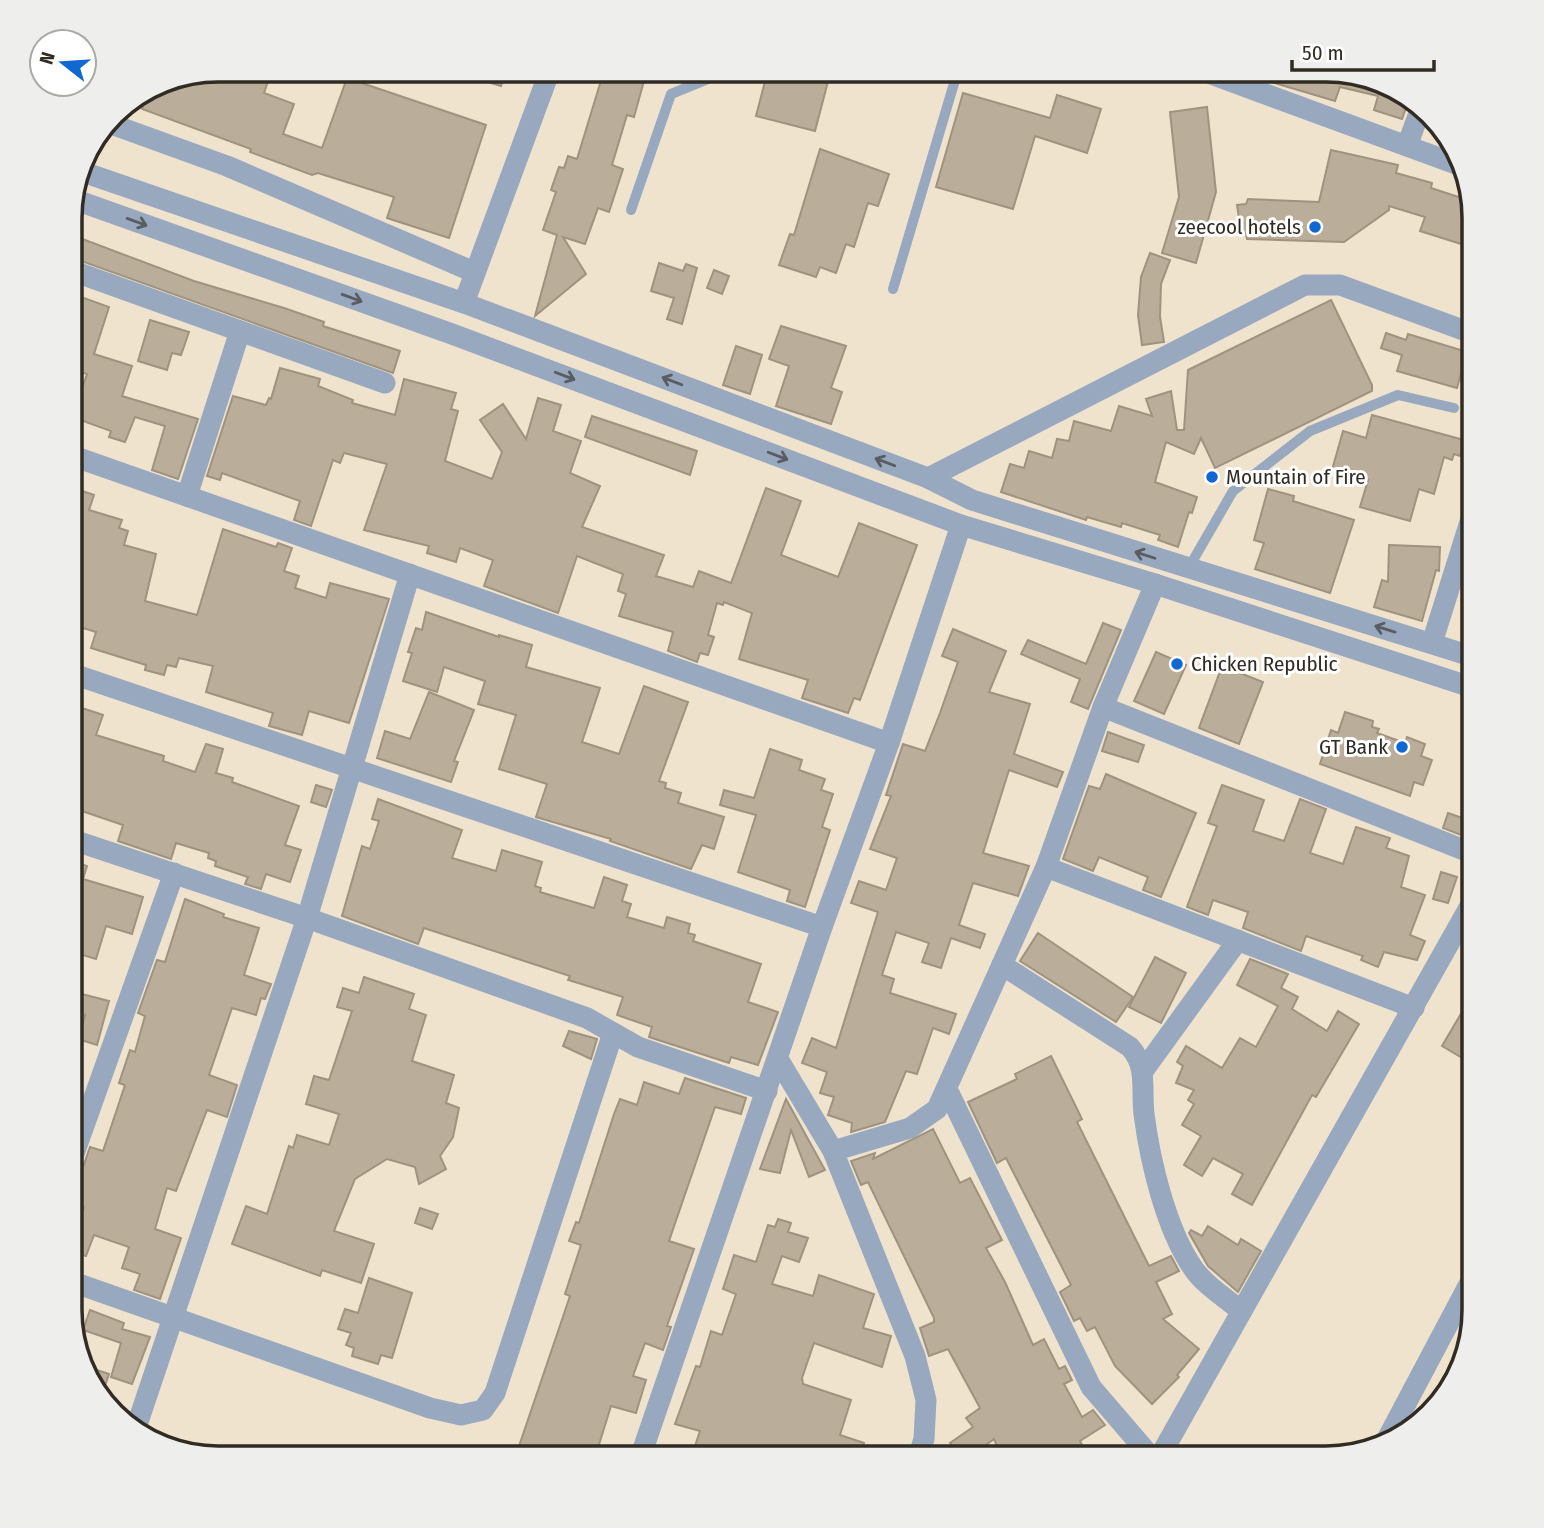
<svg xmlns="http://www.w3.org/2000/svg" width="1544" height="1528" font-family="'Fira Sans Condensed',sans-serif">
  <style>
    .building { fill: #baae9a; stroke: #9f937f; stroke-width: 2 }
    .lines { fill: none; stroke-linecap: round; stroke-linejoin: round }
    .service { stroke: #97a8bf; stroke-width: 10 }
    .minor { stroke: #97a8bf; stroke-width: 21 }
    .tertiary { stroke: #97a8bf; stroke-width: 21 }
    .oneway { stroke: #595d61 }
    .poi-dot { fill: #1168d2; stroke: #fff; stroke-width: 2.5 }
    .labels { text-anchor: middle; dominant-baseline: central; stroke-width: 6; stroke-linejoin: round; paint-order: stroke }
    .poi-label { font-size: 21px; fill: #302b23; stroke: #fff; text-anchor: end }
    .rim { fill: none; stroke: #302b23; stroke-width: 3.5 }
  </style>
  <rect width="100%" height="100%" fill="#f0e3ce"/>
  <!-- building -->
  <g class="building">
    <path d="M219,70H272L264,93L294,104L283,134L322,148L347,78L486,125L449,238L387,218L394,197L318,173L312,175L250,152L251,149L142,109L149,89L162,81Z"/>
    <path d="M461,70H506L501,86L460,74Z"/>
    <path d="M612,70H647L634,117L627,115L612,165L623,169L609,212L598,208L585,244L563,237L586,274L535,316L557,235L543,230L556,192L551,190L559,167L564,168L568,156L577,159L603,74L610,77Z"/>
    <path d="M768,70H831L815,131L756,116Z"/>
    <path d="M1255,70H1335L1391,85L1409,99L1402,119L1374,110L1378,96L1340,87L1335,101L1268,81L1269,78Z"/>
    <path d="M963,93L1050,118L1057,95L1101,109L1087,153L1035,136L1013,209L936,187Z"/>
    <path d="M1207,107L1216,192L1196,263L1162,253L1179,197L1170,112Z"/>
    <path d="M820,149L889,174L878,206L868,203L854,247L846,244L836,273L820,267L816,277L779,265L790,234L794,235Z"/>
    <path d="M1331,150L1398,165L1396,173L1432,183L1431,188L1471,201L1474,248L1420,231L1425,217L1389,206V210L1344,242L1247,239L1246,234L1241,232L1237,205L1246,204L1248,199L1319,202Z"/>
    <path d="M77,237L194,281L284,308L324,322L323,326L400,351L393,373L70,257Z"/>
    <path d="M1150,253L1170,260L1161,284L1160,317L1164,342L1142,345L1138,315L1141,277Z"/>
    <path d="M659,263L683,271L686,264L697,268L682,324L667,319L674,298L651,291Z"/>
    <path d="M714,270L729,276L722,294L707,288Z"/>
    <path d="M70,293L109,307L94,354L132,366L122,396L198,419L178,479L152,470L165,426L135,417L125,442L109,437L111,431L72,417L87,374L70,368Z"/>
    <path d="M1331,300L1372,385V391L1215,468L1201,438L1194,454L1166,442L1155,482L1197,497L1192,513L1189,512L1178,547L1158,540L1160,535L1122,523L1121,527L1087,517L1086,520L1001,492L1010,464L1024,468L1029,451L1052,458L1057,439L1069,441L1074,421L1111,431L1119,406L1152,416L1146,399L1171,391L1177,430H1184L1188,370Z"/>
    <path d="M150,320L189,332L181,355L172,353L167,370L138,361Z"/>
    <path d="M781,326L846,346L831,388L842,392L831,424L776,406L789,366L769,359Z"/>
    <path d="M1386,333L1406,340L1408,334L1467,352L1457,388L1397,371L1402,355L1381,348Z"/>
    <path d="M736,346L762,355L750,394L723,385Z"/>
    <path d="M280,368L320,379L318,386L353,400L352,403L395,415L404,379L456,393L451,409L458,411L445,461L492,479L502,452L480,420L503,404L526,439L538,398L561,405L553,431L581,441L570,473L600,486L582,527L664,555L656,576L693,587L699,571L731,583L766,488L801,501L781,555L838,577L859,523L917,545L860,700L854,698L848,713L802,698L808,680L739,659L752,613L724,602L723,605L717,603L708,635L714,637L708,655L700,653L697,662L668,651L673,632L619,616L626,594L618,591L623,574L577,556L558,613L484,586L493,560L460,548L456,562L427,553L429,546L364,530L387,464L344,453L340,463L333,460L311,526L294,520L300,501L222,473L220,480L207,476L233,396L266,405L269,398L271,399Z"/>
    <path d="M1372,415L1464,440L1460,456L1454,454L1452,460L1444,457L1434,494L1419,489L1410,521L1360,507L1368,480L1332,470L1343,431L1366,438Z"/>
    <path d="M592,416L697,451L690,475L585,437Z"/>
    <path d="M70,487L94,495L89,510L122,520L119,528L128,531L124,545L156,554L145,601L197,615L223,529L276,547L278,543L292,548L284,571L299,576L295,588L326,598L330,583L389,599L349,723L309,711L302,735L269,726L273,713L206,692L213,666L179,658L176,667L167,665L164,675L145,670L146,665L91,648L96,632L70,624V577L75,562L70,561Z"/>
    <path d="M1268,489L1294,496L1293,501L1354,520L1330,593L1255,569L1264,543L1254,540Z"/>
    <path d="M1389,545L1440,547L1439,571L1436,570L1422,621L1374,607L1382,580L1388,582Z"/>
    <path d="M426,612L499,637V635L532,645L526,667L600,688L582,742L619,754L644,686L688,702L659,781L666,783L665,788L681,793L678,803L724,817L714,849L702,845L691,869L610,841L611,839L536,817L547,784L499,769L516,715L478,704L485,681L444,667L437,692L403,681L412,653L408,652L416,628L422,630Z"/>
    <path d="M1103,623L1121,630L1088,709L1071,702L1080,679L1021,654L1028,640L1086,664Z"/>
    <path d="M953,629L1006,651L989,692L1030,704L1014,754L1063,772L1057,787L1009,770L983,853L1029,866L1018,896L973,883L959,925L985,934L980,948L951,938L941,968L922,962L929,943L896,932L882,975L894,979L890,993L956,1014L949,1034L933,1028L917,1074L906,1071L885,1122L851,1132L852,1123L828,1115L834,1097L820,1093L827,1072L802,1063L812,1038L836,1048L878,912L851,903L859,881L886,890L897,858L870,849L891,796L886,795L903,744L925,751L940,713L958,662L942,656Z"/>
    <path d="M1156,652L1186,665L1164,714L1134,701Z"/>
    <path d="M1222,666L1263,682L1239,744L1199,728Z"/>
    <path d="M429,692L474,710L454,761L458,762L451,782L377,758L385,731L410,739Z"/>
    <path d="M70,704L103,715L96,735L164,756L163,761L195,772L206,744L223,749L216,773L233,778L232,782L299,806L285,845L301,850L290,882L266,874L261,889L245,884L248,877L215,866L216,861L208,858L209,853L176,843L171,859L118,841L123,825L70,807Z"/>
    <path d="M1345,712L1373,721L1372,727L1379,729L1377,733L1405,743L1407,737L1425,744L1421,756L1432,760L1423,785L1414,782L1410,796L1320,764L1331,730L1338,733Z"/>
    <path d="M1108,732L1144,745L1138,762L1102,751Z"/>
    <path d="M770,749L802,760L799,770L825,779L821,790L833,794L822,827L830,830L805,907L787,901L790,890L738,872L756,815L720,805L724,790L754,798Z"/>
    <path d="M1106,774L1196,813L1161,897L1143,890L1148,877L1099,857L1093,871L1063,859L1089,786L1100,789Z"/>
    <path d="M316,785L332,790L326,807L311,802Z"/>
    <path d="M1222,785L1264,800L1253,831L1284,841L1300,799L1326,809L1310,853L1343,864L1356,827L1390,838L1386,848L1409,856L1401,887L1425,895L1410,935L1425,941L1417,960L1384,952L1378,967L1361,960L1363,956L1306,936L1301,951L1243,928L1248,912L1213,900L1208,915L1187,907L1217,826L1208,823Z"/>
    <path d="M378,799L462,830L452,858L496,871L502,850L542,862L535,886L541,888L540,892L594,908L604,877L627,885L622,901L631,904L627,917L664,928L667,917L690,924L688,933L695,935L693,941L761,964L748,1002L778,1012L758,1065L731,1057L729,1063L649,1037L652,1027L617,1015L623,997L568,980L570,976L424,928L418,944L342,916L362,846L370,849L379,821L372,819Z"/>
    <path d="M1448,813L1474,822V840L1443,828Z"/>
    <path d="M70,860L87,866L83,879L143,897L132,934L106,926L96,959L70,951Z"/>
    <path d="M1441,872L1457,877L1448,903L1433,899Z"/>
    <path d="M185,899L224,914L223,917L259,928L244,975L271,984L265,999L261,998L256,1015L232,1008L209,1075L237,1085L227,1117L207,1110L176,1191L167,1188L155,1229L181,1238L160,1299L134,1290L140,1274L122,1268L129,1247L94,1235L86,1256L70,1251L84,1207L70,1203V1178L82,1170L90,1147L103,1151L125,1085L119,1083L130,1050L135,1052L145,1016L138,1013L157,960L165,962Z"/>
    <path d="M1038,933L1133,997L1116,1022L1020,961Z"/>
    <path d="M1155,957L1186,973L1161,1023L1129,1007Z"/>
    <path d="M1250,959L1288,974L1281,988L1298,997L1292,1009L1327,1031L1338,1011L1359,1024L1316,1097L1312,1095L1252,1205L1232,1194L1243,1174L1230,1167L1213,1158L1202,1176L1184,1165L1201,1136L1182,1125L1194,1104L1188,1100L1194,1090L1176,1083L1183,1066L1177,1062L1186,1046L1222,1068L1240,1038L1256,1047L1278,1006L1237,985Z"/>
    <path d="M364,977L414,994L409,1009L426,1015L412,1061L454,1075L446,1103L459,1108L453,1137L440,1156L446,1169L419,1184L415,1167L387,1159L355,1179L334,1231L374,1244L361,1283L322,1270L320,1276L232,1244L246,1206L267,1214L289,1146L293,1148L297,1135L329,1145L339,1114L306,1104L314,1076L329,1080L352,1011L337,1007L343,988L359,993Z"/>
    <path d="M70,991L109,1001L97,1045L78,1039L85,1015L70,1011Z"/>
    <path d="M1462,1012L1474,1019V1065L1442,1046Z"/>
    <path d="M569,1031L597,1039L591,1059L563,1046Z"/>
    <path d="M1051,1056L1082,1119L1077,1122L1149,1266L1171,1256L1179,1271L1156,1282L1172,1314L1163,1319L1199,1349L1177,1375L1179,1377L1152,1404L1115,1366L1095,1327L1087,1331L1080,1318L1074,1321L1060,1292L1071,1285L1006,1158L997,1163L968,1102L1017,1079L1015,1074Z"/>
    <path d="M685,1078L746,1098L741,1114L715,1107L669,1241L694,1249L667,1326L671,1327L663,1350L645,1343L633,1376L646,1380L636,1413L611,1406L597,1451L594,1450L592,1458H515L570,1296L565,1294L581,1245L569,1241L576,1222L579,1223L614,1114L620,1099L637,1105L644,1082L679,1094Z"/>
    <path d="M786,1099L825,1170L809,1177L791,1130L780,1173L760,1169Z"/>
    <path d="M933,1129L960,1183L970,1178L1002,1240L986,1248L1005,1282L1033,1345L1044,1339L1059,1369L1065,1366L1072,1380L1064,1384L1082,1417L1093,1410L1105,1425L1080,1441L1089,1458H1002L994,1439L968,1458H962L950,1443L973,1427L966,1418L980,1408L948,1349L929,1356L920,1328L934,1322V1318L868,1182L861,1185L851,1161L875,1153L873,1159Z"/>
    <path d="M420,1208L438,1214L432,1229L415,1223Z"/>
    <path d="M778,1219L791,1223L788,1232L808,1238L799,1262L782,1256L772,1284L813,1296L819,1275L874,1294L863,1328L891,1336L882,1367L814,1343L802,1378L803,1384L851,1400L840,1435L864,1443L859,1458H691L700,1431L675,1424L696,1366L700,1367L711,1331L722,1335L736,1294L723,1289L734,1255L756,1262L768,1225L775,1227Z"/>
    <path d="M1208,1226L1238,1245L1241,1239L1261,1251L1238,1292L1208,1266L1189,1233L1191,1230L1202,1236Z"/>
    <path d="M369,1278L412,1293L392,1358L381,1355L378,1364L352,1356L354,1348L346,1345L351,1333L338,1329L345,1309L358,1313Z"/>
    <path d="M90,1310L124,1323L122,1329L150,1337L132,1384L111,1377L121,1343L83,1330Z"/>
    <path d="M81,1365L109,1374L101,1398L81,1366Z"/>
  </g>
  <g class="lines">
    <!-- service -->
    <g class="service">
      <path d="M631,210L671,94L730,70"/>
      <path d="M893,289L958,70"/>
      <path d="M1188,569L1233,491L1310,431L1398,395L1454,408"/>
    </g>
    <!-- minor -->
    <g class="minor">
      <path d="M1200,70L1464,167"/>
      <path d="M111,124L227,166L474,272"/>
      <path d="M1407,146L1421,108"/>
      <path d="M70,270L385,383"/>
      <path d="M464,303L550,70"/>
      <path d="M70,455L889,743"/>
      <path d="M928,478L1305,285H1340L1474,334"/>
      <path d="M187,496L240,331"/>
      <path d="M1432,643L1474,509"/>
      <path d="M70,673L822,927"/>
      <path d="M1103,707L1474,854"/>
      <path d="M70,839L307,918L587,1018L638,1047L767,1091"/>
      <path d="M1046,867L1414,1008"/>
      <path d="M1002,965L1130,1047C1148,1067 1141,1089 1144,1114C1150,1161 1166,1229 1193,1268C1204,1285 1226,1298 1241,1311"/>
      <path d="M778,1059L833,1151L915,1356L926,1400L924,1439L918,1458"/>
      <path d="M1143,1071L1238,940"/>
      <path d="M947,1089L1091,1387L1152,1458"/>
      <path d="M833,1151L910,1128L937,1109L1046,867L1103,707L1155,584"/>
      <path d="M70,1165L174,873"/>
      <path d="M70,1281L430,1408L461,1415L483,1410L495,1393L613,1033"/>
      <path d="M136,1428L307,918L410,574"/>
      <path d="M1384,1445L1474,1275"/>
      <path d="M640,1458L822,927L889,743L961,525"/>
      <path d="M1159,1458L1474,899"/>
    </g>
    <!-- tertiary -->
    <g class="tertiary">
      <path d="M80,171L464,303L928,478L972,500L1474,657"/>
      <path d="M73,199L452,334L961,525L1155,584L1474,688"/>
    </g>
  </g>
  <!-- one-way arrows -->
  <defs><path id="oneway-shaft" d="M-6 0H5M1.5-3L5.5 0L1.5 3" fill="none" stroke-width="1.6" stroke-linecap="round" stroke-linejoin="round" transform="scale(1.75)"/></defs>
  <g class="oneway">
    <use href="#oneway-shaft" transform="translate(137 222) rotate(20)"/>
    <use href="#oneway-shaft" transform="translate(352 298) rotate(20)"/>
    <use href="#oneway-shaft" transform="translate(565 376) rotate(21)"/>
    <use href="#oneway-shaft" transform="translate(672 381) rotate(-159)"/>
    <use href="#oneway-shaft" transform="translate(778 456) rotate(21)"/>
    <use href="#oneway-shaft" transform="translate(885 462) rotate(-159)"/>
    <use href="#oneway-shaft" transform="translate(1145 555) rotate(-162)"/>
    <use href="#oneway-shaft" transform="translate(1385 629) rotate(-163)"/>
  </g>
  <!-- markers -->
  <g class="poi-dot">
    <circle cx="1315" cy="227" r="7"/>
    <circle cx="1212" cy="477" r="7"/>
    <circle cx="1177" cy="664" r="7"/>
    <circle cx="1402" cy="747" r="7"/>
  </g>
  <g class="labels">
    <!-- poi labels -->
    <g class="poi-label">
      <text x="1301" y="227">zeecool hotels</text>
      <text x="1226" y="477" text-anchor="start">Mountain of Fire</text>
      <text x="1191" y="664" text-anchor="start">Chicken Republic</text>
      <text x="1388" y="747">GT Bank</text>
    </g>
  </g>
  <!-- crop -->
  <path d="M0 0H1544V1528H0ZM218 82H1326A136 136 0 0 1 1462 218V1310A136 136 0 0 1 1326 1446H218A136 136 0 0 1 82 1310V218A136 136 0 0 1 218 82Z" fill="#eeeeed" fill-rule="evenodd"/>
  <path class="rim" d="M218 82H1326A136 136 0 0 1 1462 218V1310A136 136 0 0 1 1326 1446H218A136 136 0 0 1 82 1310V218A136 136 0 0 1 218 82Z"/>
  <!-- north arrow -->
  <g transform="translate(63 63) rotate(287)"><circle r="33" fill="#ffffff" stroke="#acaaa7" stroke-width="2"/>
  <path d="M0-5L12 26L0 18L-12 26Z" fill="#1168d2"/>
  <text y="-10" font-size="19" font-weight="bold" text-anchor="middle" fill="#302b23">N</text>
  </g>
  <!-- scale -->
  <path d="M1292 60v10h142v-10" fill="none" stroke="#302b23" stroke-width="3.5"/>
  <text x="1302" y="60" font-size="21" fill="#302b23" stroke="#ffffff" stroke-width="5" paint-order="stroke">50 m</text>
</svg>
